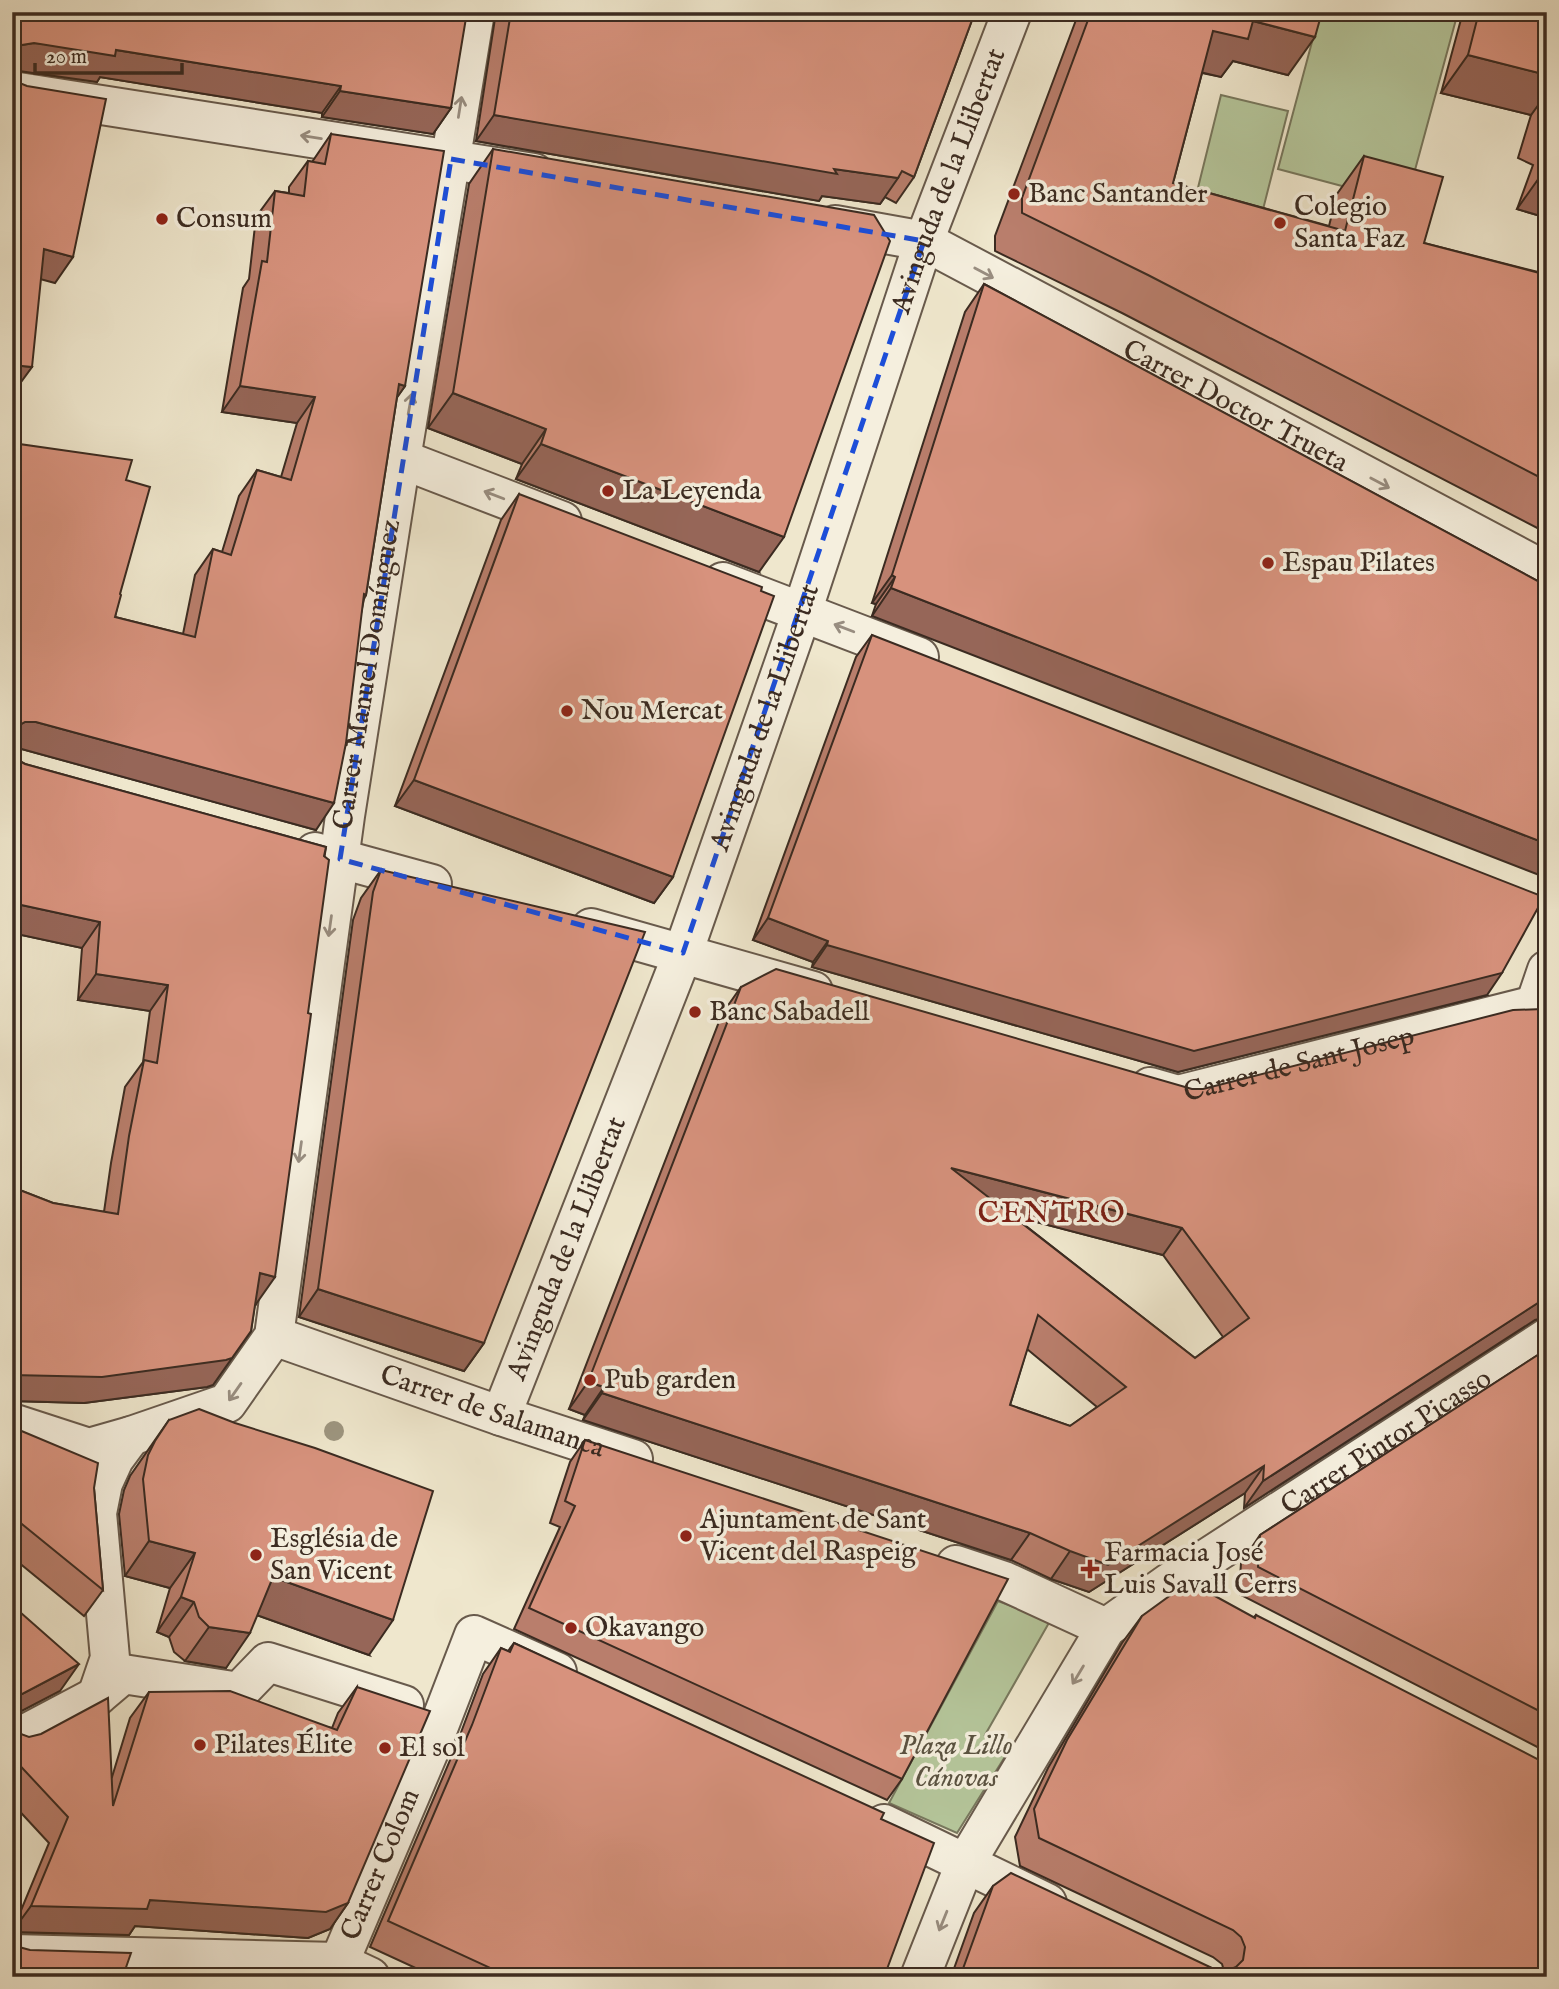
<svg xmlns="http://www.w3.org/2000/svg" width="1559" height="1989" font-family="'IM FELL English',serif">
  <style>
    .green { fill: #b5c69b; stroke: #78785e; stroke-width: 2 }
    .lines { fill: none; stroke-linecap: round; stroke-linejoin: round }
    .street-casing { stroke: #685a4c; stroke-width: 42 }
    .street { stroke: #f5efde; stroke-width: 38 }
    .tree { fill: #9d957f }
    .wall { fill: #b97e6c; stroke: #3b2b21; stroke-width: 2; fill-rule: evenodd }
    .shaded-wall { fill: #966658; stroke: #3b2b21; stroke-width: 2 }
    .building { fill: #d7927d; stroke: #3b2b21; stroke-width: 2; fill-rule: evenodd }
    .oneway { stroke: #988d80 }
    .marked { fill: none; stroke: #1d4ed8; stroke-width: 5; stroke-dasharray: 14 9; stroke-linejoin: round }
    .poi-dot { fill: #8f2418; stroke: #f5efde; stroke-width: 2.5 }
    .labels { text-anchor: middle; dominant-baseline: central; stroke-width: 7; stroke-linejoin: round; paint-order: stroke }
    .street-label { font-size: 28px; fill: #3b2b21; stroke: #f5efde }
    .poi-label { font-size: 28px; fill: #3b2b21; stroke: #f5efde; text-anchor: start }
    .park-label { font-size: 28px; font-style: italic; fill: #5a5240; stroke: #f5efde }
    .neighbourhood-label { font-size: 30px; letter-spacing: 2px; fill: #7a1f14; stroke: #f5efde }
  </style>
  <rect width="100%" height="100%" fill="#efe7cd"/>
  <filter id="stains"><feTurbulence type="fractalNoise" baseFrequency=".00286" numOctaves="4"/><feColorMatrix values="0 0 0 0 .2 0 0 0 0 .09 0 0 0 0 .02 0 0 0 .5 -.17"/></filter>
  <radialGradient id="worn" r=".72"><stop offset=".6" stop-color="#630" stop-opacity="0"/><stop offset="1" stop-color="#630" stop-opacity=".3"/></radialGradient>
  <!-- green -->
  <g class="green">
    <path d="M1320,12H1458L1406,203L1278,169Z"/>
    <path d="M1221,95L1288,111L1255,241L1189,224Z"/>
    <path d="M998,1601L1050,1621L985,1735L1013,1744L957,1833L889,1803Z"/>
  </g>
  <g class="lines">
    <!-- street casing -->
    <g class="street-casing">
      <g id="street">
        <path d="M12,91L534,173"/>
        <path id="s1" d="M835,225L924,241L1547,572"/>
        <path d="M401,459L562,521"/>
        <path d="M723,582L919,657"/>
        <path d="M315,852L432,884"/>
        <path d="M591,928L813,991"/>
        <path d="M1547,970L1535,1005L1547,1022"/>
        <path id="s2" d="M1150,1087L1178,1095L1535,1005"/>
        <path id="s3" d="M274,1336L501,1416L633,1459"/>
        <path id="s4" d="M501,1416L683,953L802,612L924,241L1012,12"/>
        <path id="s5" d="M12,1423L89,1448L131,1436L227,1403L274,1336L345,816L401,459L475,12"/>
        <path d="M956,1565L1004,1581L1106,1628"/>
        <path d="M97,1696L110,1658L97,1513L103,1483L114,1459L131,1436"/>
        <path d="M12,1741L97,1696L123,1674L239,1692L268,1662L404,1705"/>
        <path d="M884,1824L1047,1903"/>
        <path d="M12,1954L338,1962L370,1977"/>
        <path id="s6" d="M333,1977L432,1744L474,1635L557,1672"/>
        <path id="s7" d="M920,1977L965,1864L1106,1628L1169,1583L1547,1338"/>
      </g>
    </g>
    <!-- street -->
    <use href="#street" class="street"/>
  </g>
  <!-- trees -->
  <circle class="tree" cx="334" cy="1431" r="10"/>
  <!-- wall -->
  <g class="wall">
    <path d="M12,12L451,108L433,134L322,117V113L100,77L97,82L12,70Z"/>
    <path d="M496,12H975L914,177L896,203L885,197L880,204L822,196L819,201L476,141Z"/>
    <path d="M1079,12H1322L1288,75L1233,61L1221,77L1202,73L1173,183L1329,226L1337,194L1364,156L1424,243L1538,272L1547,252V533L1122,313L995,251V236Z"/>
    <path d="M1463,12H1547V218L1517,209L1533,165L1518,158L1531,115L1441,93Z"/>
    <path d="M331,134L405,386L397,397L366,595L364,599L316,830L18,748H12V443L126,480L120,594L115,617L183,634L195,575L213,549L222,552L239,496L257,470L281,477L297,423L222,412L243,288L249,279L256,217L275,191L289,193V187L308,161L312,162Z"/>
    <path d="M493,149L759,572L516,479L522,464L428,428L469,184Z"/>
    <path d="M984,284L1547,586L872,616L876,604L872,603L965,312Z"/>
    <path d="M519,494L673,877L654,903L395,806L501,520Z"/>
    <path d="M872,635L1487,995L1178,1072L812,967L813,962L753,940L856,657Z"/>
    <path d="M12,754L14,758L25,764L326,847L256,1304L255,1303L251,1331L213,1385L207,1387L84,1403L12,1401V1187L53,1203L104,1212L111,1163L125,1087L143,1062L150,1011L78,1000L82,948L12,933Z"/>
    <path d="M381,870L484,1343L464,1371L299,1317L353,920L361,898Z"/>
    <path d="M741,987L1545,1316L1535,1320L1244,1508L1245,1493L1089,1592L1051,1579L1011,1560L583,1420L585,1415L569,1409L722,1014ZM1013,1216L1163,1255L1223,1337L1195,1358ZM1027,1349L1097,1407L1070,1426L1010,1405Z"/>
    <path d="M1547,1349V1752L1239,1594L1241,1563L1260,1535Z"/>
    <path d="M169,1420L369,1655L257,1615L226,1668L185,1661L174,1652L169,1637L157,1632L170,1588L125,1576L119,1514L124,1490L130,1476Z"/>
    <path d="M12,1427L94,1488L103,1590L84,1616L12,1557Z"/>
    <path d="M585,1440L902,1779L887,1800L514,1629L560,1527L550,1523L570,1462Z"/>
    <path d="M1256,1615L1547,1977H951L974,1913L993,1886L1214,1969L1224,1971L1222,1964L1213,1957L1020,1866L1015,1837L1048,1768L1122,1643L1142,1616L1254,1617Z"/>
    <path d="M514,1643L881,1819L884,1977H435L370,1947L454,1751L483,1674L501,1648L508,1651Z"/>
    <path d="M357,1687L348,1903L330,1929L308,1938L135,1926L129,1935L12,1932L49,1843L12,1803V1726L18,1733L112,1777L130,1718L149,1692L332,1728L338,1713Z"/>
  </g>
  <!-- shaded-wall -->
  <g class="shaded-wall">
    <path d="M1253,21L1315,37L1288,75L1233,61L1221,77L1187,69L1213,31Z"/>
    <path d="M34,43L116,50L341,86L322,113L100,77L97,82L12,70V53L22,45Z"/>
    <path d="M1468,55L1547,75V93L1531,115L1441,93Z"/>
    <path d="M340,91L451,108L433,134L322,117Z"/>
    <path d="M494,115L834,169L898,178L880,204L822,196L819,201L476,141Z"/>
    <path d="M1544,171H1547V218L1517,209Z"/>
    <path d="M44,249L73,257L55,283L25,275Z"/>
    <path d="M12,365L32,367L13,393H12Z"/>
    <path d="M399,384L405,386L387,412Z"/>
    <path d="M240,386L315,397L297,423L222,412Z"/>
    <path d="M453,393L546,429L522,464L428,428Z"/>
    <path d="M541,444L784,537L759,572L516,479Z"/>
    <path d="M892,575L895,577L876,604L872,603Z"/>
    <path d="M891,588L1547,844V878L872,616Z"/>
    <path d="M25,722H36L334,803L316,830L18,748H12V731L16,727Z"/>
    <path d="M414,780L673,877L654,903L395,806Z"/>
    <path d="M12,903L100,922L82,948L12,933Z"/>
    <path d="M768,918L828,941L813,962L753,940Z"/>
    <path d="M827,945L1502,973L1487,995L1178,1072L812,967Z"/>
    <path d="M96,974L168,985L150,1011L78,1000Z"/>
    <path d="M951,1168L1182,1228L1163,1255L932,1195Z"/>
    <path d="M260,1273L275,1277L256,1304L242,1299Z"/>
    <path d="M318,1289L484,1343L464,1371L299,1317Z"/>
    <path d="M1547,1297V1317L1535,1320L1244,1508L1263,1481Z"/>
    <path d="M232,1358L213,1385L207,1387L84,1403L12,1401V1375Z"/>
    <path d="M588,1382L604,1387L585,1415L569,1409Z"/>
    <path d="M602,1393L1030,1533L1011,1560L583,1420Z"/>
    <path d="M1264,1466L1245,1493L1089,1592L1051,1579L1070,1551Z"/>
    <path d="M149,1541L195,1553L170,1588L125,1576Z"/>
    <path d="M273,1577L393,1620L369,1655L248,1612Z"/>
    <path d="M181,1597L194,1602L169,1637L157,1632Z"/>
    <path d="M209,1627L250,1633L226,1668L185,1661Z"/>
    <path d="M79,1664L60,1691L12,1716V1703L20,1695Z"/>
    <path d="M150,1900L348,1903L330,1929L308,1938L135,1926L129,1935L12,1932L31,1906Z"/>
  </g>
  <!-- building -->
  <g class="building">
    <path d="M12,12H467L451,108L340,91L341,86L116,50L115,56L34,43L22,45L12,53Z"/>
    <path d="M511,12H975L914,177L902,171L898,178L834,169L837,174L494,115Z"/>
    <path d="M1091,12H1322L1315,37L1253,21L1248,39L1213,31L1173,183L1345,231L1364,156L1443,177L1424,243L1547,275V481L1148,275L1022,213V198Z"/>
    <path d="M1479,12H1547V75L1468,55Z"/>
    <path d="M12,76L17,82L27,86L106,99L73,257L44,249L32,367L12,365Z"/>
    <path d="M331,134L444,151L405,386L399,384L366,595L364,594L346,743L334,803L36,722H25L16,727L12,732V443L132,460L126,480L150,487L120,594L121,595L115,617L195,637L213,549L231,555L257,470L291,480L315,397L240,386L262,261L267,262L275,191L304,196L308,161L325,164Z"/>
    <path d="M493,149L874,215L890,241L784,537L541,444L546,429L453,393Z"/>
    <path d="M984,284L1547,586V844L891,588L895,577L892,575Z"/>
    <path d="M519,494L762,587L761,591L774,596L673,877L414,780Z"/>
    <path d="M872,635L1544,897L1502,973L1194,1051L827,945L828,941L768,918Z"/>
    <path d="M12,754L14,758L25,764L326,847L324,856L329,860L308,1013L311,1014L275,1277L260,1273L251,1331L232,1358L226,1360L102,1377L12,1375V1187L53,1203L118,1214L129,1136L144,1060L157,1063L168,985L96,974L100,922L12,903Z"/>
    <path d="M381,870L645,932L484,1343L318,1289L373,892Z"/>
    <path d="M776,969L1192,1089H1203L1513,1010L1543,1009L1547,1010V1297L1263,1481L1264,1466L1108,1565L1070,1551L1030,1533L602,1393L604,1387L588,1382L741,987ZM951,1168L1182,1228L1249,1318L1195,1358ZM1038,1315L1126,1387L1070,1426L1010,1405Z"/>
    <path d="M1547,1349V1715L1258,1567L1260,1535Z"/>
    <path d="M199,1409L235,1423L315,1448L433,1491L393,1620L273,1577L250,1633L209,1627L199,1617L194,1602L181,1597L195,1553L149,1541L143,1479L148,1455L155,1441L169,1420Z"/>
    <path d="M12,1427L98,1463L94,1488L103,1590L12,1516Z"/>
    <path d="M585,1440L1008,1579L902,1779L529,1608L575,1506L565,1501Z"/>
    <path d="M1204,1590L1255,1618L1256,1615L1547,1764V1977H960L993,1886L1011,1873L1214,1969L1226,1971L1236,1967L1243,1960L1245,1947L1241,1937L1233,1930L1039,1838L1034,1809L1067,1740L1142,1616L1175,1592Z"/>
    <path d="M12,1605L79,1664L20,1695L12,1703Z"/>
    <path d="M514,1643L884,1813L881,1819L934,1843L884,1977H510L388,1921L472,1725L501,1648L510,1652Z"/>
    <path d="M357,1687L430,1711L348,1903L326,1912L150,1900L147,1909L31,1906L68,1817L12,1757V1726L18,1733L29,1737L41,1734L108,1698L113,1806L149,1692L230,1691L337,1730Z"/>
    <path d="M15,1943L19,1947L30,1950L131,1953L123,1976L126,1977H12V1950Z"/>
  </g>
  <!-- one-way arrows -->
  <defs><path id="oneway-shaft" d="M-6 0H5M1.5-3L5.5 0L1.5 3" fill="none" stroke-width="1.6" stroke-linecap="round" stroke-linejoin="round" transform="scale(1.75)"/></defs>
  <g class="oneway">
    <use href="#oneway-shaft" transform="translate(460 107) rotate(-81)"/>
    <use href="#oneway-shaft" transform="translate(311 137) rotate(-171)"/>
    <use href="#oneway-shaft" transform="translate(984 273) rotate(28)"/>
    <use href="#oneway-shaft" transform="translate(410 404) rotate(-80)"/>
    <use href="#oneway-shaft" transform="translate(1380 483) rotate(28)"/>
    <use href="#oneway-shaft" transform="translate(494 495) rotate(-159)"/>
    <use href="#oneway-shaft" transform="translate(844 628) rotate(-159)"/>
    <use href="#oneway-shaft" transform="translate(330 926) rotate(98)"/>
    <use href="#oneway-shaft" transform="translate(300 1152) rotate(98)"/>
    <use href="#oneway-shaft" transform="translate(235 1392) rotate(125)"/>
    <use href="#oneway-shaft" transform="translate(1078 1675) rotate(121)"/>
    <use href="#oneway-shaft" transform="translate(943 1921) rotate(112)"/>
  </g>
  <!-- marked area -->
  <path class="marked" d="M451,159L924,241L683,953L340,859Z"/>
  <!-- markers -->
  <g class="poi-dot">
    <circle cx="1014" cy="194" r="7"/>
    <circle cx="162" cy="219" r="7"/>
    <circle cx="1280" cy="223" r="7"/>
    <circle cx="608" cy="491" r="7"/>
    <circle cx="1268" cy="563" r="7"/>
    <circle cx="567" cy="711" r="7"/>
    <circle cx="695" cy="1012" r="7"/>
    <circle cx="590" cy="1380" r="7"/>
    <circle cx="686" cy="1536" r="7"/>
    <circle cx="256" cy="1555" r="7"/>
    <path d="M1086.5 1558.5h7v7h7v7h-7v7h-7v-7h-7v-7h7z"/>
    <circle cx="571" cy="1628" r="7"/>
    <circle cx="200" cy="1745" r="7"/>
    <circle cx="385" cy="1748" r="7"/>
  </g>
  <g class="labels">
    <!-- street labels -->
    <g class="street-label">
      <text stroke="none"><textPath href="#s4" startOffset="1314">Avinguda de la Llibertat</textPath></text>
      <text stroke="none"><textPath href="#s1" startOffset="443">Carrer Doctor Trueta</textPath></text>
      <text stroke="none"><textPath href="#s5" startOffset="976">Carrer Manuel Domínguez</textPath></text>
      <text stroke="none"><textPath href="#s4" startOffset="747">Avinguda de la Llibertat</textPath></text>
      <text stroke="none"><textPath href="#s2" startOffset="154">Carrer de Sant Josep</textPath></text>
      <text stroke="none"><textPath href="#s4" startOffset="180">Avinguda de la Llibertat</textPath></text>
      <text stroke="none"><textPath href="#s3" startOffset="231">Carrer de Salamanca</textPath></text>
      <text stroke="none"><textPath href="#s7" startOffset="733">Carrer Pintor Picasso</textPath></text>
      <text stroke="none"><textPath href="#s6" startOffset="122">Carrer Colom</textPath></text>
    </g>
    <!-- poi labels -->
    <g class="poi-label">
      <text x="1028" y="194">Banc Santander</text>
      <text x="1294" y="207">Colegio<tspan x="1294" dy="32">Santa Faz</tspan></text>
      <text x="176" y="219">Consum</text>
      <text x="622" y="491">La Leyenda</text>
      <text x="1282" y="563">Espau Pilates</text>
      <text x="581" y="711">Nou Mercat</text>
      <text x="709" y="1012">Banc Sabadell</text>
      <text x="604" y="1380">Pub garden</text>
      <text x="700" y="1520">Ajuntament de Sant<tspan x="700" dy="32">Vicent del Raspeig</tspan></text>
      <text x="270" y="1539">Església de<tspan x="270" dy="32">San Vicent</tspan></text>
      <text x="1104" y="1553">Farmacia José<tspan x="1104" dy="32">Luis Savall Cerrs</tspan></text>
      <text x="585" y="1628">Okavango</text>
      <text x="214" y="1745">Pilates Élite</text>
      <text x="399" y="1748">El sol</text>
    </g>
    <!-- park labels -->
    <g class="park-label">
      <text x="956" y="1746">Plaza Lillo<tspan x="956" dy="32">Cánovas</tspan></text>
    </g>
    <!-- neighbourhood labels -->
    <g class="neighbourhood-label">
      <text x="1052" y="1214">CENTRO</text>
    </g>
  </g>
  <!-- margin -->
  <rect width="1559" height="1989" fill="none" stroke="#efe7cd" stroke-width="42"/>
  <rect x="14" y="14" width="1531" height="1961" fill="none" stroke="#3b2b21" stroke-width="3.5"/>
  <rect x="21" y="21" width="1517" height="1947" fill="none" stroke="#3b2b21" stroke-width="2"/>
  <!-- scale -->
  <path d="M35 63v10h147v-10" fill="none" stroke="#3b2b21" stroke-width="3.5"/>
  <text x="46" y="63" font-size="21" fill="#3b2b21" stroke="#f5efde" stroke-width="5" paint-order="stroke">20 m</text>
  <rect width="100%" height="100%" filter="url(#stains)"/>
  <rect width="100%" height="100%" fill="url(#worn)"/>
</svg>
